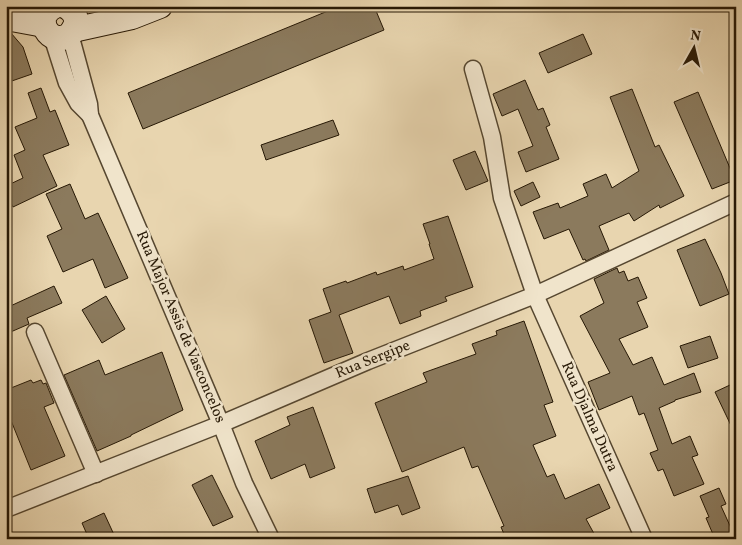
<svg xmlns="http://www.w3.org/2000/svg" width="742" height="545" font-family="Vollkorn,serif">
  <style>
    .building { fill: #8b7a5d; stroke: #261805 }
    .lines { fill: none; stroke-linecap: round; stroke-linejoin: round }
    .minor-casing { stroke: #564730; stroke-width: 19 }
    .secondary-casing { stroke: #261805; stroke-width: 26 }
    .minor { stroke: #f0e4cb; stroke-width: 16 }
    .secondary { stroke: #f0e4cb; stroke-width: 24 }
    .labels { text-anchor: middle; dominant-baseline: central; stroke-width: 5; stroke-linejoin: round; paint-order: stroke }
    .street-label { font-size: 15px; fill: #261805; stroke: #f0e4cb }
  </style>
  <rect width="100%" height="100%" fill="#e8d5af"/>
  <filter id="stains"><feTurbulence type="fractalNoise" baseFrequency=".004" numOctaves="4"/><feColorMatrix values="0 0 0 0 .2 0 0 0 0 .09 0 0 0 0 .02 0 0 0 .5 -.17"/></filter>
  <radialGradient id="worn" r=".72"><stop offset=".6" stop-color="#630" stop-opacity="0"/><stop offset="1" stop-color="#630" stop-opacity=".3"/></radialGradient>
  <!-- building -->
  <g class="building">
    <path d="M340,6H374L384,30L143,129L128,93Z"/>
    <path d="M6,32L11,33L23,47L32,74L6,83Z"/>
    <path d="M583,34L592,54L548,73L539,53Z"/>
    <path d="M525,80L538,110L543,108L550,125L546,127L559,159L526,172L518,152L533,146L518,109L502,116L493,94Z"/>
    <path d="M41,88L50,112L55,110L69,145L43,155L57,186L13,207L6,194V186L23,178L14,155L25,150L15,127L37,118L28,93Z"/>
    <path d="M632,89L655,147L659,145L684,196L660,208L659,205L634,221L629,213L599,226L609,250L586,261L585,259L583,260L569,229L544,239L533,212L558,203L560,208L588,196L583,184L606,174L612,188L639,171L610,97Z"/>
    <path d="M698,92L735,180L712,189L674,102Z"/>
    <path d="M333,120L339,135L266,160L261,145Z"/>
    <path d="M475,151L488,181L466,190L453,160Z"/>
    <path d="M533,182L540,197L521,206L514,191Z"/>
    <path d="M70,184L85,219L98,213L128,278L105,288L93,259L63,272L47,236L62,229L46,194Z"/>
    <path d="M448,216L473,287L445,297L447,301L420,311L421,316L400,324L389,296L339,315L353,353L324,363L309,320L331,312L323,289L346,281L347,283L376,272L377,275L403,266L404,270L434,259L429,244H430L423,224Z"/>
    <path d="M705,239L721,273L729,294L700,306L677,250Z"/>
    <path d="M617,268L619,273L624,271L628,281L638,277L647,298L637,302L648,327L619,339L633,365L652,357L664,385L694,373L701,392L675,400V401L659,408L672,444L690,436L698,455L692,457L704,484L674,496L663,469L658,471L650,453L658,450L644,413L639,415L632,396L599,410L588,382L610,373L580,316L604,303L594,279Z"/>
    <path d="M54,286L62,303L27,318L29,324L6,334V308Z"/>
    <path d="M106,296L125,329L102,343L82,310Z"/>
    <path d="M524,321L553,402L544,405L556,436L533,445L547,477L554,474L565,499L599,484L610,508L586,519L597,539H506L501,527L504,526L478,466L472,468L464,447L402,472L375,403L427,382L423,373L476,354L472,344L497,335L496,331Z"/>
    <path d="M710,336L718,358L688,368L680,346Z"/>
    <path d="M162,352L183,410L131,435V436L97,451L64,375L99,360L105,375Z"/>
    <path d="M31,380L33,383L41,380L43,384L46,383L54,403L44,407L65,456L31,470L10,418L6,419V390Z"/>
    <path d="M730,385L736,396V436L715,392Z"/>
    <path d="M313,407L335,468L310,478L305,464L271,479L255,441L290,425L287,417Z"/>
    <path d="M212,475L233,517L213,526L192,485Z"/>
    <path d="M408,476L420,508L402,515L398,505L375,513L367,489Z"/>
    <path d="M719,488L726,504L721,506L736,539H715L706,518L709,517L700,496Z"/>
    <path d="M104,513L116,539H89L82,523Z"/>
  </g>
  <g class="lines">
    <!-- minor casing -->
    <g class="minor-casing">
      <g id="minor">
        <path d="M70,34L89,104L90,115L221,424L244,483L271,539"/>
        <path d="M52,36L67,83L78,103L90,115"/>
        <path d="M473,69L492,137L502,198L535,295L644,539"/>
        <path d="M35,332L96,474"/>
        <path d="M6,509L221,424L368,361L535,295L736,202"/>
      </g>
    </g>
    <!-- secondary casing -->
    <g class="secondary-casing">
      <g id="secondary">
        <path d="M55,6C31,17 50,48 69,35C73,32 76,27 76,21C76,14 71,9 65,6"/>
        <path d="M6,18L44,25"/>
        <path d="M73,30L132,17L160,6"/>
      </g>
    </g>
    <!-- minor -->
    <use href="#minor" class="minor"/>
    <!-- secondary -->
    <use href="#secondary" class="secondary"/>
  </g>
  <g class="labels">
    <!-- street labels -->
    <g class="street-label">
      <text transform="translate(180 327) rotate(67)">Rua Major Assis de Vasconcelos</text>
      <text transform="translate(373 360) rotate(-22)">Rua Sergipe</text>
      <text transform="translate(589 417) rotate(66)">Rua Djalma Dutra</text>
    </g>
  </g>
  <!-- margin -->
  <rect width="742" height="545" fill="none" stroke="#e8d5af" stroke-width="25"/>
  <rect x="8" y="8" width="727" height="530" fill="none" stroke="#261805" stroke-width="2.5"/>
  <rect x="12" y="12" width="717" height="520" fill="none" stroke="#261805"/>
  <!-- north arrow -->
  <g transform="translate(694 48) rotate(8)" stroke="#f0e4cb" stroke-width="4" paint-order="stroke">
  <path d="M0-4L9 19L0 12L-9 19Z" fill="#261805"/>
  <text y="-8" font-size="14" font-weight="bold" text-anchor="middle" fill="#261805">N</text>
  </g>
  <rect width="100%" height="100%" filter="url(#stains)"/>
  <rect width="100%" height="100%" fill="url(#worn)"/>
</svg>
